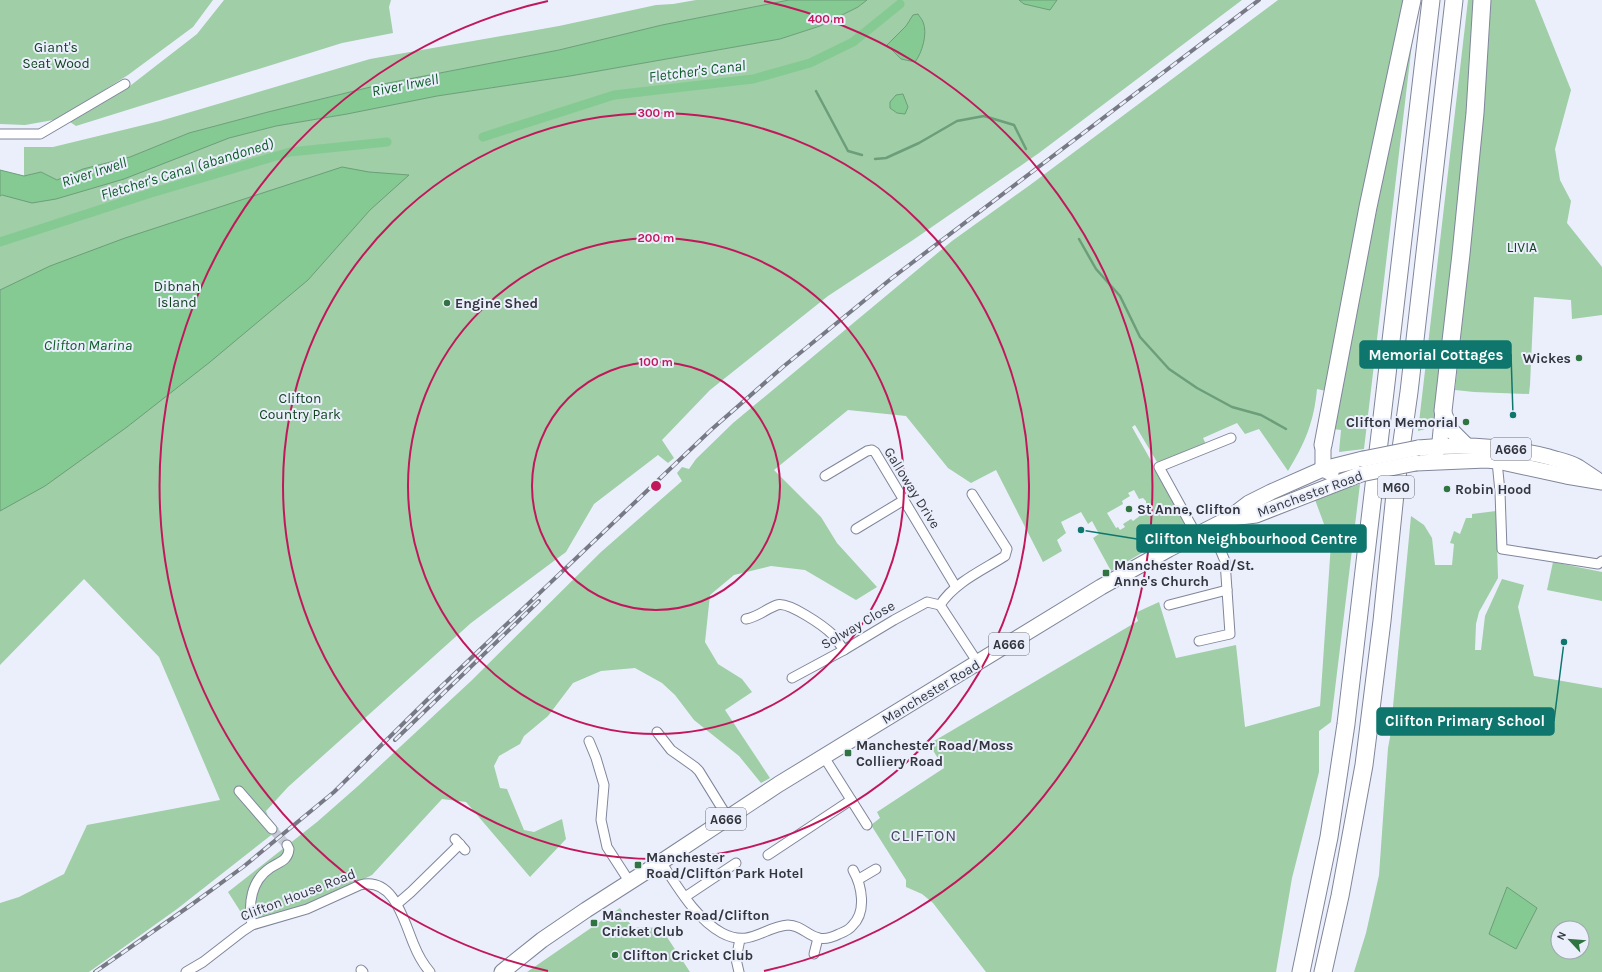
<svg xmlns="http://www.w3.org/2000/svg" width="1602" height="972" font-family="Karla,sans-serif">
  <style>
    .green { fill: #9fcea7; fill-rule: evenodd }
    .water { fill: #85ca92; stroke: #6c9e79 }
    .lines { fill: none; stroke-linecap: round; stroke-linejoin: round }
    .stream { stroke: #6c9e79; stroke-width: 2.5 }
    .canal { stroke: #85ca92; stroke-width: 9 }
    .street-tunnel { stroke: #c6cad6; stroke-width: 9; stroke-dasharray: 9 4.5; stroke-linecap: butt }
    .street-casing { stroke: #80869a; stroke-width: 11 }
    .primary-casing { stroke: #80869a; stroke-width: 17 }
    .highway-casing { stroke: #80869a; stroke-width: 19 }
    .street { stroke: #fff; stroke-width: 9 }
    .primary { stroke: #fff; stroke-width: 15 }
    .highway { stroke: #fff; stroke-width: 17 }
    .rail-casing { stroke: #777a84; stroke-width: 4 }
    .rail { stroke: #ebeffc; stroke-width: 2.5; stroke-dasharray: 8; stroke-linecap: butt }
    .primary-bridge-casing { stroke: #80869a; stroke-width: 17; stroke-linecap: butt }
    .primary-bridge { stroke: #fff; stroke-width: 15 }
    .ring { fill: none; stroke: #c2185b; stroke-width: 2 }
    .poi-dot { fill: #307541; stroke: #ebeffc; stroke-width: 1.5 }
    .labels { text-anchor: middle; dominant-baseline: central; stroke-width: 4; stroke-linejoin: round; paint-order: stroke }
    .shield { fill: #ebeffc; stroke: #6a6e77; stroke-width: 1 }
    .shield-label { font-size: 13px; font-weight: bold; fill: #33363e }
    .park-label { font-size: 14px; fill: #124420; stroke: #ebeffc }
    .poi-label { font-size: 14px; font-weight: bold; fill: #33363e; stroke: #ebeffc; text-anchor: start }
    .street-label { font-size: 14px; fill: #33363e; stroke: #ebeffc }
    .water-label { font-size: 15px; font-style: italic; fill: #0e5b28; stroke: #ebeffc }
    .quarter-label { font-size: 16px; letter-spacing: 1px; fill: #44495b; stroke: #ebeffc }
    .centre { fill: #c2185b; stroke: #ebeffc; stroke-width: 2 }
    .ring-label { font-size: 12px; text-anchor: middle; font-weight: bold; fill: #c2185b; stroke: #ebeffc; stroke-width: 4; stroke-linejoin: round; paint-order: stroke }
    .leader { fill: none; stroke: #0f766e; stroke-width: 1.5 }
    .callout-dot { fill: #0f766e; stroke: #ebeffc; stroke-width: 1.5 }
    .callout { fill: #0f766e; stroke: #0f766e; stroke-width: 1.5 }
    .callout-label { font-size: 15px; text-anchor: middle; font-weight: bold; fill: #fff }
  </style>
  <rect width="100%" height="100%" fill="#ebeffc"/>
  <!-- green -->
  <g class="green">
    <path d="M0,0H213L193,27L128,75L59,119L25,125L0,124Z"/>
    <path d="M224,0H391L389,7L393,33L342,43L76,126L70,122L126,89L197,34Z"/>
    <path d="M696,0H789L662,25L559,50L383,84L268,112L189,133L130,157L83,169L57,180L41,172L24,176V147H53L160,121L370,59L559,26L656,5L673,4Z"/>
    <path d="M867,0H1242L1039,153L913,240L828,296L710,390L662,440L674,458L668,463L658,455L594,504L566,552L471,623L288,787L266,811L268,816L279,829L177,909L89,972H0V903L19,897L64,874L87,825L220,800L159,657L84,579L0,665V196L276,126L347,114L437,96L570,76L780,39L820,26L858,7Z"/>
    <path d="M1278,0H1405L1326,391L1317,389C1314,422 1305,443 1288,471L1259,429L1245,434L1237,423L1203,438L1206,444L1176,458L1157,462L1135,425L1132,427L1188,526L1111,571L1093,538L1099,534L1092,521L1088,524L1081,512L1061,522L1066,533L1057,540L1062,551L1043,562L996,470L971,483L948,468L906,416L848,410L774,470L821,517L837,543L877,587L856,600L805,570L771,566L734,575L710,595L705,642L718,664L742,679L752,692L725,710L770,778L761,783L739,756L694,720L675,695L662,683L635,668L601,671L573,683L548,716L524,736L520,744L499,756L494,766L500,788L507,789L524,830L534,832L562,819L566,839L530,877L466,802L442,799L372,875L303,909L249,925L228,892L317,822L358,786L471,681L601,552L682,481L677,473L682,467L689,469L696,459L733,423L952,241L1030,185ZM1134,490L1139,499L1143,498L1146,501V505L1143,507L1145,512L1133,521L1131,519L1123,524L1125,527L1120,530L1118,527L1116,528L1107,513L1123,504L1122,501L1130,496L1128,493Z"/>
    <path d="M1468,0H1477L1475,20L1436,426L1418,431Z"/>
    <path d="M1491,0H1535L1571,90L1555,149L1560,180L1571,201L1567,223L1602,267V315L1572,319L1571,300L1534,297L1530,385L1529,394L1474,392L1455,390C1469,260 1484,130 1491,0Z"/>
    <path d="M1415,18L1364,449L1339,452L1341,430L1333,429Z"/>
    <path d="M1360,484L1331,722L1319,731V772L1292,878L1276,972H986L933,903L922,894L906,887V880L871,825L880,818L877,812L944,768L929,744L1138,621L1135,613L1159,602L1176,658L1236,645L1245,727L1320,706L1331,543L1314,497Z"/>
    <path d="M1496,511L1498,578L1479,612L1476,624L1475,650H1481L1485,616L1502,579L1524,585L1518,607L1534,676L1602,688V972H1354L1366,933L1379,875L1388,748L1393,721L1392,717L1411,516L1424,525L1432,538L1435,565H1452L1454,544L1450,543L1454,531L1460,534L1466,518H1472V514ZM1558,928H1582V952H1558Z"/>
    <path d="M1553,562L1602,572V601L1547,590Z"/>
    <path d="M620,908L632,927L661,928L690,972H527Z"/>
  </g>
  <!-- water -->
  <g class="water">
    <path d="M789,0H867L858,7L820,26L780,39L570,76L437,96L347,114L276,126L229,138L124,179L56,199L32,203L2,195L0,196V170L24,176L41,172L57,180L83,169L130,157L189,133L268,112L383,84L559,50L662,25Z"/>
    <path d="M1019,0H1057L1050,10L1024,4Z"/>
    <path d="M918,14C919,16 922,19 923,22C928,33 922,53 915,62L901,59L887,45L906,26L913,15Z"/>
    <path d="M903,94L908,107L905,114L897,113L890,108V102L896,95Z"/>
    <path d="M342,167L369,172L409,175L370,210L308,280L210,362L127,427L45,486L0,511V290L50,266L125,238Z"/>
    <path d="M1507,887L1537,908L1516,949L1489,934Z"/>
  </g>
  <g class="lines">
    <!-- stream -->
    <g class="stream">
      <path d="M816,91L848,151L862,155"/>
      <path d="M875,159L886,158L919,143L957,121L984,116L1014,125L1026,149"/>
      <path d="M1079,239L1096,269L1120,296L1140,337L1169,369L1197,388L1232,407L1261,415L1286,429"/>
    </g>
    <!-- canal -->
    <g class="canal">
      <path d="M483,137L614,95L753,79L810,63L853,42L900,4"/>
      <path d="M0,242L151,193L290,152L387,142"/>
    </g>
    <!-- street-tunnel -->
    <path class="street-tunnel" d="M272,829L287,845"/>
    <!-- street casing -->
    <g class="street-casing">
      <g id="street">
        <path d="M0,134H40L125,84"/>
        <path d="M1497,461L1500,492L1502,549L1598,564L1602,561"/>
        <path d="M825,476L867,451L872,450L875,452L956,587"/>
        <path d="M972,494L1007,549L1005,556C983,570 955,582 940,605L978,663"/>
        <path d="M856,529L904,500"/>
        <path d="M1196,534L1159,467L1231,438"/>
        <path d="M1169,605L1227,590"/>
        <path d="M746,619C758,617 766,609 777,605C788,601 824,626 833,635C837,640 840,645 844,650"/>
        <path d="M1199,641L1230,634L1225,561L1211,528"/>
        <path d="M792,678L844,650L894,620L927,602L940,605"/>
        <path d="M657,732L671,750L695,767L699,771L728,818"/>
        <path d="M589,741L596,758L604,785L601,820L607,847L629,881"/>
        <path d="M824,757L867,825"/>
        <path d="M239,791L272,829"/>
        <path d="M455,839L465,850"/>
        <path d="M768,855L851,800"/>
        <path d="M661,862C678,887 695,918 722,933C750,948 763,927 788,925C801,925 808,936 819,938C826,940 833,937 839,934C844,932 849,930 852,926C867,912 862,886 853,870"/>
        <path d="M859,879L876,869"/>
        <path d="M685,897L736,863"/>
        <path d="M397,904L411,892L460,844"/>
        <path d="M252,925C248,904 251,881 270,868C279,862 288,861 289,849L287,845"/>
        <path d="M814,954L818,938"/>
        <path d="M361,970L363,972"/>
        <path d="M186,972L203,962L243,931L252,925L307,909L360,885C394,876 404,922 414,945C418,955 423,964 430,972"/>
        <path d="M739,972L736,959L740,939"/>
      </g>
    </g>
    <!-- primary casing -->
    <g class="primary-casing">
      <g id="primary">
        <path d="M1443,411L1451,430L1466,445"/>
        <path d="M1323,445V469L1331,473"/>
        <path d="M1418,448C1462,444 1506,446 1549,457C1558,460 1570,462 1578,467C1584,471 1590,475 1596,479"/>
        <path d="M1435,455L1440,441L1443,411"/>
        <path d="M1416,463L1486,460L1497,461L1566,476L1602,482"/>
        <path d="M1231,518L1256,515L1361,474"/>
        <path d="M502,972L542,940L586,910L661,862L779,784L1101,587L1169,549L1228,519L1249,503L1271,492L1323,469L1363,459"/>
      </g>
    </g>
    <!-- highway casing -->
    <g class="highway-casing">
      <g id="highway">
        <path d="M1443,411L1461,254L1475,113L1482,0"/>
        <path d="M1323,445L1368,207L1412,0"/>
        <path d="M1301,972L1329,837L1346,724L1431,0"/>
        <path d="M1323,972L1340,896L1364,765L1382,621L1396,484L1409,392L1454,0"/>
      </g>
    </g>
    <!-- street -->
    <use href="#street" class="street"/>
    <!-- primary -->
    <use href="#primary" class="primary"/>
    <!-- highway -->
    <use href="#highway" class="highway"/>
    <!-- rail casing -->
    <g class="rail-casing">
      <g id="rail">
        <path d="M395,740L539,601"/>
        <path d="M95,972L191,905L243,867L334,792L427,700L712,429L784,366L892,278L1259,0"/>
      </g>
    </g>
    <!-- rail -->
    <use href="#rail" class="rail"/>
    <!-- primary-bridge casing -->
    <g class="primary-bridge-casing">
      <g id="primary-bridge">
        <path d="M1363,459L1418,448"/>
        <path d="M1361,474L1416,463"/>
      </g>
    </g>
    <!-- primary-bridge -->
    <use href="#primary-bridge" class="primary-bridge"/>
  </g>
  <!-- distance rings -->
  <g class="ring">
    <circle cx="656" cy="486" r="124"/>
    <circle cx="656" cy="486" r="248"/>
    <circle cx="656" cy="486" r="373"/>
    <path d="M548 971A497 497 0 0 1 548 1M764 1A497 497 0 0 1 764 971"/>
  </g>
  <!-- markers -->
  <g class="poi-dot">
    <circle cx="447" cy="303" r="4"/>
    <circle cx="1579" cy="358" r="4"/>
    <circle cx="1466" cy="422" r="4"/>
    <circle cx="1447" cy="489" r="4"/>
    <circle cx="1129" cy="509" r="4"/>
    <rect x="1102" y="569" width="8" height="8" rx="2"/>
    <rect x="844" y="749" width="8" height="8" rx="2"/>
    <rect x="634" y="861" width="8" height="8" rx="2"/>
    <rect x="590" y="919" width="8" height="8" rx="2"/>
    <circle cx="615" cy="955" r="4"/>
  </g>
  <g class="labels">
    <!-- shield labels -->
    <g class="shield">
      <rect x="1491" y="438" width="40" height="22" rx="3"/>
      <rect x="1378" y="476" width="36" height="22" rx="3"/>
      <rect x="989" y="633" width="40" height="22" rx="3"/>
      <rect x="706" y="808" width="40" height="22" rx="3"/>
    </g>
    <g class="shield-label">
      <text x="1511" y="449">A666</text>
      <text x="1396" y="487">M60</text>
      <text x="1009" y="644">A666</text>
      <text x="726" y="819">A666</text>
    </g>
    <!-- park labels -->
    <g class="park-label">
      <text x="56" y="47">Giant's<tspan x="56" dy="16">Seat Wood</tspan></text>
      <text x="1522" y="247">LIVIA</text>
      <text x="177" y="286">Dibnah<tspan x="177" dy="16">Island</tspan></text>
      <text x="300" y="398">Clifton<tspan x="300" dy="16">Country Park</tspan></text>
    </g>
    <!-- poi labels -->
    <g class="poi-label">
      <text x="455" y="303">Engine Shed</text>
      <text x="1571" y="358" text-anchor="end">Wickes</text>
      <text x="1458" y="422" text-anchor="end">Clifton Memorial</text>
      <text x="1455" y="489">Robin Hood</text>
      <text x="1137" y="509">St Anne, Clifton</text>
      <text x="1114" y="565">Manchester Road/St.<tspan x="1114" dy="16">Anne's Church</tspan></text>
      <text x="856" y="745">Manchester Road/Moss<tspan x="856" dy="16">Colliery Road</tspan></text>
      <text x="646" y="857">Manchester<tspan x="646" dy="16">Road/Clifton Park Hotel</tspan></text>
      <text x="602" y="915">Manchester Road/Clifton<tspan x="602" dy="16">Cricket Club</tspan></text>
      <text x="623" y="955">Clifton Cricket Club</text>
    </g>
    <!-- street labels -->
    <g class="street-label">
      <text transform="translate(912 488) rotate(58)">Galloway Drive</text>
      <text transform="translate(1310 494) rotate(-20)">Manchester Road</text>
      <text transform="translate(858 625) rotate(-30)">Solway Close</text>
      <text transform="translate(931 692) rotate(-31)">Manchester Road</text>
      <text transform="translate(298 895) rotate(-21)">Clifton House Road</text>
    </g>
    <!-- water labels -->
    <g class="water-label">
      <text transform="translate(697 71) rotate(-7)">Fletcher's Canal</text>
      <text transform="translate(405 85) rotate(-11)">River Irwell</text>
      <text transform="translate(187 169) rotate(-17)">Fletcher's Canal (abandoned)</text>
      <text transform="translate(94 172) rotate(-18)">River Irwell</text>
      <text x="88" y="345">Clifton Marina</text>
    </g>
    <!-- quarter labels -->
    <g class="quarter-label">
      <text x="924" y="835">CLIFTON</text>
    </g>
  </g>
  <circle cx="656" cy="486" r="6" class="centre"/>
  <g class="ring-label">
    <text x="826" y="23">400 m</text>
    <text x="656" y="117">300 m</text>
    <text x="656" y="242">200 m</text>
    <text x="656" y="366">100 m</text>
  </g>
  <!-- callouts -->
  <path class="leader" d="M1513 415L1511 354M1081 530L1137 539M1564 642L1554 721"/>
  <g class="callout-dot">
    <circle cx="1513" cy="415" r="4"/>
    <circle cx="1081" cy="530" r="4"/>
    <circle cx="1564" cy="642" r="4"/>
  </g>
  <g class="callout">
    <rect x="1360" y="341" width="151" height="27" rx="4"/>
    <rect x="1137" y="525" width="229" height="27" rx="4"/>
    <rect x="1377" y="708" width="177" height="27" rx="4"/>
  </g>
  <g class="callout-label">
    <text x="1436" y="360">Memorial Cottages</text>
    <text x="1251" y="544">Clifton Neighbourhood Centre</text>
    <text x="1465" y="726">Clifton Primary School</text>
  </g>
  <!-- north arrow -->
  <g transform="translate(1570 940) rotate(296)"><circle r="19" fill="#ebeffc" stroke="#a1a5b0"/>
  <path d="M0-3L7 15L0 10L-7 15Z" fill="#307541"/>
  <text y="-6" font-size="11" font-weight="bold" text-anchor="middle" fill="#33363e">N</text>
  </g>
</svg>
